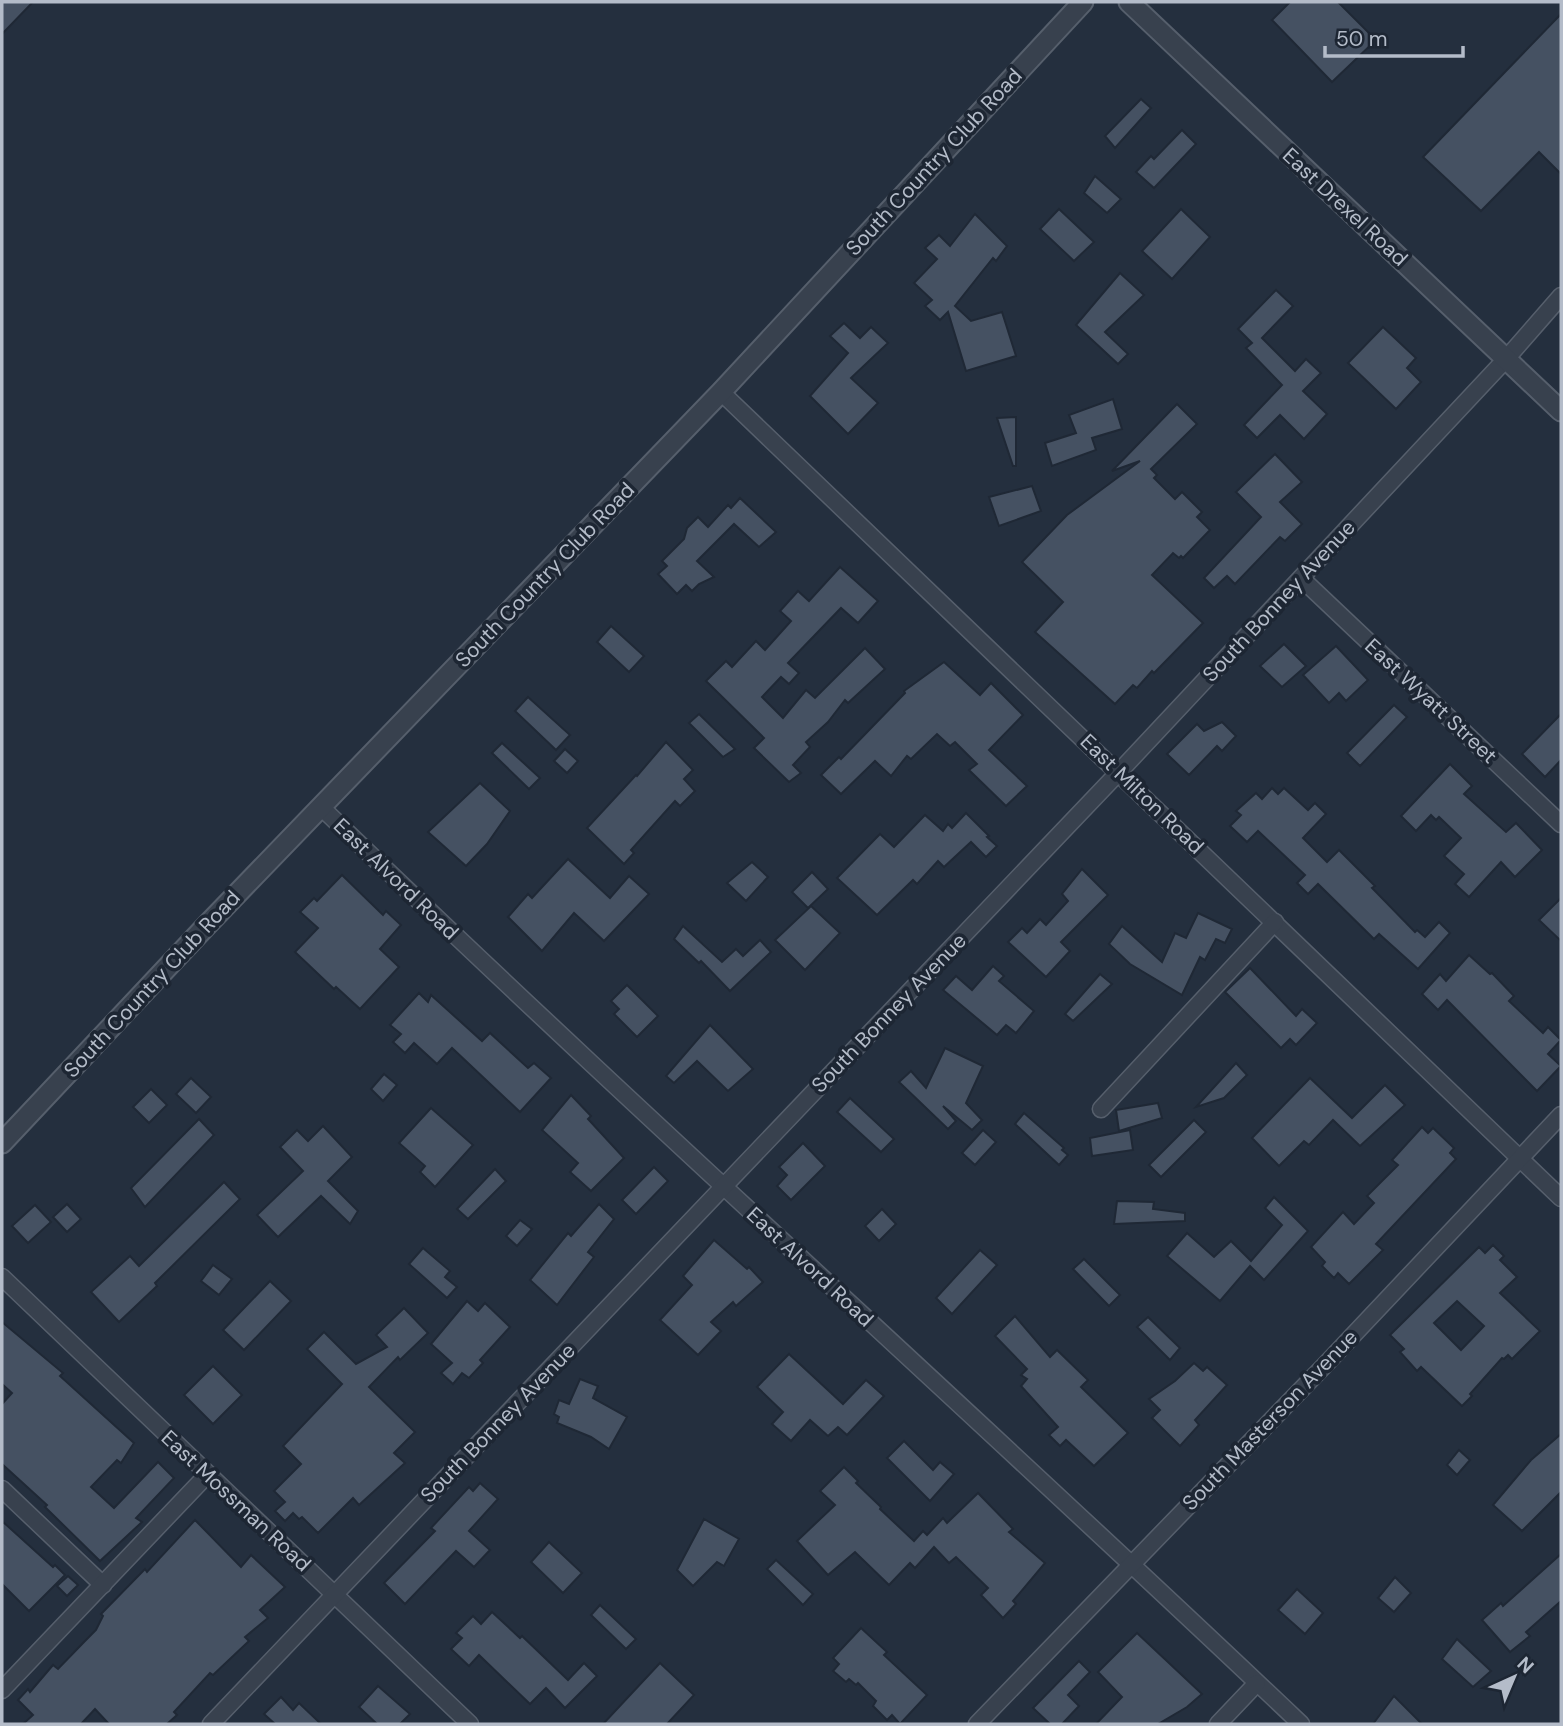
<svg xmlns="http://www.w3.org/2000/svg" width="1563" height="1726" font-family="'DM Sans',sans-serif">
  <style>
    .building { fill: #455162; stroke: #1f2835; stroke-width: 2; fill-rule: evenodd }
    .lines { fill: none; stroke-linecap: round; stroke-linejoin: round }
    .minor-casing { stroke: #565f6c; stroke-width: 19 }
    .tertiary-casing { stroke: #565f6c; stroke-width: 23 }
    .minor { stroke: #38414e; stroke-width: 16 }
    .tertiary { stroke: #38414e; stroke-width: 19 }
    .labels { text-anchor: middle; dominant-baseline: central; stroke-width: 7; stroke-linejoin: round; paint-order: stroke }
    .street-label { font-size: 21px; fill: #b4bcc9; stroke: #1d2633 }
  </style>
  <rect width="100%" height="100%" fill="#242f3e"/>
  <!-- building -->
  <g class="building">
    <path d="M2,2H33L2,34Z"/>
    <path d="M1290,2H1338L1376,40L1332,82L1272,20Z"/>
    <path d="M1561,14V174L1539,152L1481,211L1423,157Z"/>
    <path d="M1141,99L1151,108L1115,148L1105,136Z"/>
    <path d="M1182,130L1196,144L1154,188L1136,172L1151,156L1154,159Z"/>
    <path d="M1095,176L1121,199L1107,213L1084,193Z"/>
    <path d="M1059,209L1094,242L1074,261L1040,229Z"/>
    <path d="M1181,209L1210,237L1172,279L1142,251Z"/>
    <path d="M975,214L1007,246L996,261L993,258L955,306L971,321L1002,312L1016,356L966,371L948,312L940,320L925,306L932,300L914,283L937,259L925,248L939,235L950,246Z"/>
    <path d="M1120,273L1144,295L1105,332L1128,354L1118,364L1076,325Z"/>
    <path d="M1276,290L1293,306L1262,338L1295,371L1306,359L1321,373L1303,391L1327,414L1304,439L1280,415L1257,438L1244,425L1282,385L1246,348L1252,343L1238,329Z"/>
    <path d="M844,323L860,338L871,327L888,343L851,378L878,403L848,434L810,396L848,353L830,336Z"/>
    <path d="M1383,327L1416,358L1407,368L1421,382L1396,409L1348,363Z"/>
    <path d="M1113,399L1122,429L1092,438L1096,450L1052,466L1045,443L1076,433L1069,415Z"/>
    <path d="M1177,404L1197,424L1151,469L1157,475L1154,478L1175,499L1182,492L1202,512L1197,517L1210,530L1183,558L1181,556L1179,558L1173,553L1152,575L1203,623L1154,673L1152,671L1137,688L1133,685L1115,704L1035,632L1063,602L1022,562L1067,515L1140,461L1112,471Z"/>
    <path d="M1016,417V466H1013L997,418Z"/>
    <path d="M1275,454L1302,482L1280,502L1302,524L1285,541L1280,537L1235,584L1227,576L1214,588L1204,578L1261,517L1236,492Z"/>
    <path d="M1032,486L1041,511L999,526L989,497Z"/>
    <path d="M740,498L776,532L759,547L734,524L697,561L714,577L699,584L692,591L686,585L677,594L658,574L667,566L662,561L684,539L687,528L698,517L708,527L728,505L731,508Z"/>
    <path d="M840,567L878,601L858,623L841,608L788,663L799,673L789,684L781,677L762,697L783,718L806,690L815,698L865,648L885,669L848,703L845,700L828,722L806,742L810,747L793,765L801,773L789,782L754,748L764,738L706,681L726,661L732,667L756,641L765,650L791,621L780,611L798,591L809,601Z"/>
    <path d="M611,626L644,656L629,672L597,642Z"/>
    <path d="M1284,644L1306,666L1282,687L1260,666Z"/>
    <path d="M1336,646L1368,680L1346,701L1339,693L1329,703L1303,675Z"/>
    <path d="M944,662L980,695L991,683L1023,715L989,750L1027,786L1006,806L969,770L977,764L955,742L950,746L937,734L911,759L907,756L891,776L875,761L841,794L821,775L839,757L841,759L905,693L904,691Z"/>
    <path d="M528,697L570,735L556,750L515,711Z"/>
    <path d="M1394,705L1407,717L1360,766L1347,753Z"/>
    <path d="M699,714L735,749L723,757L689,723Z"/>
    <path d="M1561,714V760L1545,777L1522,754Z"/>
    <path d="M1222,722L1236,736L1222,751L1217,746L1189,775L1167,754L1197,724L1204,731Z"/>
    <path d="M666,742L693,770L684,779L695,791L680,806L675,801L631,850L634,853L624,864L587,828L636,775L637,776Z"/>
    <path d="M502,743L540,778L529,789L492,753Z"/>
    <path d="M565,749L578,761L567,773L554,761Z"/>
    <path d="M1450,764L1472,786L1464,794L1506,832L1516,823L1542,850L1515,877L1501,862L1469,897L1455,884L1464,874L1444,856L1461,838L1439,817L1436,820L1431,815L1416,831L1401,816Z"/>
    <path d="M480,783L510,811L487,844L466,866L428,832Z"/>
    <path d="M1272,788L1278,794L1284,788L1308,810L1315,803L1326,814L1303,838L1327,862L1339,850L1375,886L1372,888L1415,932L1417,930L1425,937L1439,922L1450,933L1418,969L1379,934L1374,939L1318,884L1308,894L1297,883L1305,875L1258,831L1247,842L1230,826L1241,815L1236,811L1256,793L1262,799Z"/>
    <path d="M966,813L989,836L987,837L997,846L986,857L971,842L944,867L938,861L917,884L913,880L877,915L837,878L880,834L894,847L925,815L943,831L948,824L952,828Z"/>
    <path d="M568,859L610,898L629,876L649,894L604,941L574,913L542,951L508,917L528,894L532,898Z"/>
    <path d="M752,862L768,877L746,901L727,883Z"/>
    <path d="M1082,869L1108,895L1061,942L1070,951L1046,977L1008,942L1022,928L1027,933L1040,919L1046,925L1068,901L1062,894Z"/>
    <path d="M812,872L828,889L808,908L792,892Z"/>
    <path d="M342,875L383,915L386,911L401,925L380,949L399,967L360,1009L336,987L334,989L295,952L318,928L300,912L314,898L317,901Z"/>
    <path d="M1561,898V941L1539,920Z"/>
    <path d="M811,906L840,933L805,970L775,940Z"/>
    <path d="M1198,913L1232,929L1225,943L1216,939L1205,960L1200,957L1182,995L1130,964L1109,944L1122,926L1162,962L1175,933L1186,938Z"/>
    <path d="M683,926L722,962L736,949L743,956L760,940L771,952L730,991L701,961L699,963L674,939Z"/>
    <path d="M1469,955L1490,974L1492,973L1514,996L1509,1001L1543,1033L1548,1027L1561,1040L1548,1054L1561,1066L1537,1091L1447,1000L1438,1010L1422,994L1440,974L1446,981Z"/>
    <path d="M993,966L1004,976L999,981L1034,1011L1016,1033L1006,1025L997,1035L943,990L956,976L972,990Z"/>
    <path d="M1250,968L1296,1016L1302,1009L1317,1023L1296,1045L1290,1039L1281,1048L1225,992Z"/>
    <path d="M1100,974L1112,984L1073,1021L1065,1014Z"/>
    <path d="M627,985L658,1016L637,1037L614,1014L619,1009L611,1001Z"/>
    <path d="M419,993L428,1002L431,995L482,1041L490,1033L528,1068L534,1063L551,1078L520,1112L452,1048L437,1064L414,1043L405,1053L393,1042L401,1034L390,1025Z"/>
    <path d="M710,1025L753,1069L728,1091L697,1061L674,1083L666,1076Z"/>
    <path d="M945,1048L983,1066L966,1103L982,1120L972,1130L943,1106L956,1121L948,1129L899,1082L911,1071L926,1088Z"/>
    <path d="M1236,1063L1247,1075L1224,1098L1196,1107Z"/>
    <path d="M384,1074L397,1085L383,1101L371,1089Z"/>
    <path d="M191,1078L211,1097L196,1113L176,1094Z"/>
    <path d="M1310,1078L1352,1118L1385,1085L1405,1105L1360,1146L1333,1120L1309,1145L1304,1141L1279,1166L1252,1138Z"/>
    <path d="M151,1089L167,1105L149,1123L133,1107Z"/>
    <path d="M571,1095L591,1116L588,1119L624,1158L591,1191L570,1172L578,1163L542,1130Z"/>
    <path d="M850,1098L894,1139L881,1152L837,1112Z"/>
    <path d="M1158,1103L1162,1118L1119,1131L1116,1110Z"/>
    <path d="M431,1108L473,1145L435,1187L420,1172L425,1166L399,1143Z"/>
    <path d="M1024,1113L1064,1148L1062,1150L1068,1155L1059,1165L1015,1124Z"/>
    <path d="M199,1119L214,1135L145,1207L131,1188Z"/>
    <path d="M1194,1120L1206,1132L1161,1177L1149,1165Z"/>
    <path d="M323,1126L352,1157L328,1181L358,1211L350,1224L321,1196L278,1237L257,1215L303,1171L280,1147L297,1130L308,1141Z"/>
    <path d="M1422,1127L1428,1133L1433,1128L1454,1148L1450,1153L1456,1159L1376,1244L1383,1250L1349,1284L1338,1273L1334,1278L1322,1266L1325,1262L1311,1247L1343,1212L1354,1224L1374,1203L1367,1196L1398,1165L1392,1160Z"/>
    <path d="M983,1130L996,1142L975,1165L962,1153Z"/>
    <path d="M1130,1130L1133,1150L1092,1156L1090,1138Z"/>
    <path d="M803,1143L825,1166L791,1200L777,1186L787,1175L779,1167Z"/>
    <path d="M654,1167L668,1181L636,1214L622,1200Z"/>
    <path d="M495,1169L506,1181L468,1219L457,1209Z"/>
    <path d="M224,1182L240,1199L155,1283L157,1286L119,1322L91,1292L130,1256L139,1266Z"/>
    <path d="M1274,1197L1308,1231L1264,1280L1250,1266L1220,1301L1167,1256L1187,1233L1214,1257L1231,1241L1251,1261L1282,1225L1265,1208Z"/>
    <path d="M1117,1201L1154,1202L1153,1209L1185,1213V1221L1114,1224Z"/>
    <path d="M67,1204L81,1219L67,1232L53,1217Z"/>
    <path d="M599,1204L614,1219L588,1252L594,1257L557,1305L530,1280L568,1233L571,1236Z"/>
    <path d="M35,1205L51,1222L28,1243L12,1226Z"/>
    <path d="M882,1209L896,1224L879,1241L865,1226Z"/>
    <path d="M520,1220L532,1229L517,1246L506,1236Z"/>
    <path d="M714,1240L747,1269L749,1267L763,1282L736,1306L733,1302L711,1322L721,1331L698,1355L660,1320L692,1285L683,1276Z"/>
    <path d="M1493,1245L1504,1256L1500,1260L1517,1277L1500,1293L1540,1331L1512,1359L1508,1355L1504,1359L1502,1358L1470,1394L1472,1396L1462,1406L1421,1367L1417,1371L1400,1352L1404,1349L1390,1335L1479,1247L1485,1253ZM1457,1301L1484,1326L1461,1350L1434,1323Z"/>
    <path d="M423,1248L450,1271L445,1277L457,1287L447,1298L409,1264Z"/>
    <path d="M980,1250L997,1265L952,1314L936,1298Z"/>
    <path d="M1084,1259L1120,1295L1109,1306L1073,1269Z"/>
    <path d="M213,1265L232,1279L219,1295L201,1281Z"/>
    <path d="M270,1281L291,1301L244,1350L223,1330Z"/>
    <path d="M467,1301L478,1311L485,1303L510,1327L480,1360L483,1363L469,1378L462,1373L453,1384L441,1373L452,1363L431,1344Z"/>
    <path d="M404,1308L428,1333L400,1360L398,1357L369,1387L415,1432L394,1453L405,1463L359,1505L353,1498L318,1533L302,1517L299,1519L293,1513L285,1521L275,1511L285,1502L274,1491L301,1464L283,1446L342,1384L307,1349L324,1332L356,1364L387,1347L376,1335Z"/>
    <path d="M1015,1316L1050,1357L1057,1350L1088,1380L1081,1387L1128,1433L1094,1466L1066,1440L1060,1446L1049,1435L1058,1427L1021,1386L1027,1379L1021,1375L1027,1369L995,1336Z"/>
    <path d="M1148,1317L1180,1348L1170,1360L1137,1327Z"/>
    <path d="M2,1322L63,1373L60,1376L134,1443L121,1463L117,1460L91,1487L114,1508L158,1462L174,1478L136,1518L142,1522L100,1561L45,1507L47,1505L2,1464V1404L12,1393L2,1384Z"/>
    <path d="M789,1354L843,1404L866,1380L884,1396L847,1435L838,1427L828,1436L810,1420L791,1441L772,1424L783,1412L757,1387Z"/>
    <path d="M1194,1363L1203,1371L1207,1367L1227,1385L1195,1420L1199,1425L1180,1446L1152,1418L1160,1410L1149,1399L1175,1381Z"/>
    <path d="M213,1366L242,1395L213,1424L184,1395Z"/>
    <path d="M580,1379L598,1386L593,1398L627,1417L609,1449L591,1437L557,1423L559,1417L554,1414L559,1400L569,1404Z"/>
    <path d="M1561,1434V1492L1522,1531L1493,1505L1531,1460Z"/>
    <path d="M904,1441L933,1470L940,1462L954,1474L930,1501L887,1458Z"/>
    <path d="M1459,1450L1470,1460L1457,1475L1447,1465Z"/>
    <path d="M844,1467L858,1481L856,1483L881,1507L880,1509L914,1541L923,1531L927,1535L943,1518L947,1523L978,1493L1013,1529L1009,1532L1045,1563L1013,1601L1016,1604L1003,1618L981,1595L988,1588L956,1557L949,1563L934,1547L915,1568L910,1563L889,1585L855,1552L828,1575L797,1541L835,1505L820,1491Z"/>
    <path d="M480,1483L498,1499L469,1531L490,1550L474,1567L456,1551L405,1604L384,1583L435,1531L431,1528L469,1487L473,1491Z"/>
    <path d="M704,1519L739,1539L724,1566L717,1562L693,1586L677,1570Z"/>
    <path d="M195,1520L241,1567L251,1555L285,1587L260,1610L268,1618L245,1637L249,1641L213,1675L210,1673L174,1712L177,1715L167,1724H109L95,1709L81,1724H23L33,1715L18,1700L28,1689L30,1692L53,1665L58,1669L84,1642L96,1630L103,1616L101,1614L145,1569L147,1572Z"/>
    <path d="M2,1521L53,1567L55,1565L65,1575L29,1611L2,1584Z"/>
    <path d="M549,1542L582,1573L563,1593L531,1562Z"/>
    <path d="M1561,1554V1601L1526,1632L1530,1636L1510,1652L1482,1620L1501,1603L1503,1606Z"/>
    <path d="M776,1560L813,1594L803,1605L767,1569Z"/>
    <path d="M68,1576L78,1585L67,1596L57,1586Z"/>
    <path d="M1395,1577L1411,1593L1394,1612L1378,1598Z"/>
    <path d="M1297,1589L1323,1613L1305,1634L1278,1610Z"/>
    <path d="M600,1605L636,1639L626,1649L591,1615Z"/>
    <path d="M492,1612L520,1638L522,1636L568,1680L584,1663L597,1676L565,1708L546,1688L530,1704L479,1655L469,1666L451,1649L462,1638L456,1633L473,1616L481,1624Z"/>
    <path d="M861,1628L887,1652L884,1655L927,1695L900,1724L892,1715L887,1720L873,1706L876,1701L858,1683L856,1685L849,1679L846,1682L833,1671L839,1664L833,1658Z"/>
    <path d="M1137,1633L1202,1694L1187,1707L1158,1724H1096L1122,1697L1098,1672Z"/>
    <path d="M1457,1639L1491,1671L1473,1687L1442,1659Z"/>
    <path d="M1079,1661L1090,1672L1068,1695L1079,1706L1062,1724H1050L1033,1708Z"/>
    <path d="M660,1663L694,1695L667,1724H603Z"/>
    <path d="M378,1686L410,1714L400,1724H377L359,1707Z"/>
    <path d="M1394,1696L1422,1724H1373Z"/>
    <path d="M281,1697L293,1710L299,1703L321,1724H275L264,1714Z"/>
  </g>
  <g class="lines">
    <!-- minor casing -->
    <g class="minor-casing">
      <g id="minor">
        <path d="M721,392L1561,1198"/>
        <path d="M1301,578L1561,824"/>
        <path d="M321,807C643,1118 977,1416 1301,1724"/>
        <path d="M1101,1109L1275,922"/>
        <path d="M2,1277L470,1724"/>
        <path d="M2,1489L103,1585"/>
        <path d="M2,1690L207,1475"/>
        <path d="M211,1724L1119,772L1506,359L1561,296"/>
        <path d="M977,1724L1324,1366L1561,1115"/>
        <path d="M1218,1724L1257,1683"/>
      </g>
    </g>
    <!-- tertiary casing -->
    <g class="tertiary-casing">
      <g id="tertiary">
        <path d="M1129,2L1561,411"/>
        <path d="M2,1143L207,925L721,392L1083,2"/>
      </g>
    </g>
    <!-- minor -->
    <use href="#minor" class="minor"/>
    <!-- tertiary -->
    <use href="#tertiary" class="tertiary"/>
  </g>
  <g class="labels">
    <!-- street labels -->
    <g class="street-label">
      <text transform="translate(934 162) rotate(-47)">South Country Club Road</text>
      <text transform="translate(1345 207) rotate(43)">East Drexel Road</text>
      <text transform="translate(545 575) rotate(-46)">South Country Club Road</text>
      <text transform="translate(1279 601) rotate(-47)">South Bonney Avenue</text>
      <text transform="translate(1431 701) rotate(43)">East Wyatt Street</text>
      <text transform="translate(1142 794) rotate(44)">East Milton Road</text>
      <text transform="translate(396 879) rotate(44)">East Alvord Road</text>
      <text transform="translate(152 984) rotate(-47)">South Country Club Road</text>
      <text transform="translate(889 1013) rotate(-46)">South Bonney Avenue</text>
      <text transform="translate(810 1267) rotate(43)">East Alvord Road</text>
      <text transform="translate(1270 1420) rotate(-46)">South Masterson Avenue</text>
      <text transform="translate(498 1423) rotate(-46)">South Bonney Avenue</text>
      <text transform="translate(236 1501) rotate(43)">East Mossman Road</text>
    </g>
  </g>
  <!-- border -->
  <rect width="1563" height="1726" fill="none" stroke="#b4bcc9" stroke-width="7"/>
  <!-- north arrow -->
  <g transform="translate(1514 1677) rotate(44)" stroke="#1d2633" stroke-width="5" paint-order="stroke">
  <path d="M0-5L12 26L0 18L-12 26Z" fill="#b4bcc9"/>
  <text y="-10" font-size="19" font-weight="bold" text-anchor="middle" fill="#b4bcc9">N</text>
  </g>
  <!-- scale -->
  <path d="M1325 46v10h138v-10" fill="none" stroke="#b4bcc9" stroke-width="3.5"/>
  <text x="1336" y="46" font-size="21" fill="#b4bcc9" stroke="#1d2633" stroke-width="5" paint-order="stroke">50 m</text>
</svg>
